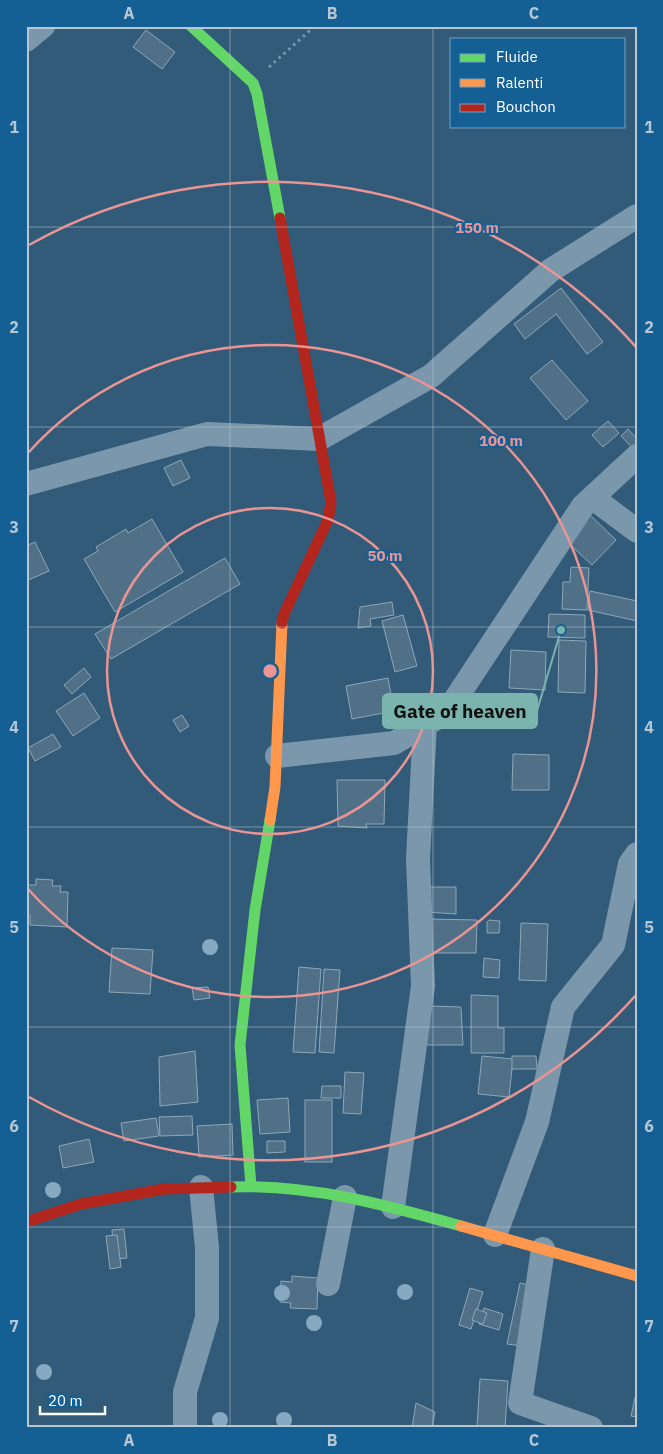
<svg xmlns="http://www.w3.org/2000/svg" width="663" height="1454" font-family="'IBM Plex Sans',sans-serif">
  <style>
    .building { fill: #4f7087; stroke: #8fa7b8 }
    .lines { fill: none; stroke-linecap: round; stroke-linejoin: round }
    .path { stroke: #7a97ab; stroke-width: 3; stroke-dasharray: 2.5 4; stroke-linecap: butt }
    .street { stroke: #7a97ab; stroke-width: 24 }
    .fast { stroke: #63d668; stroke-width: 11 }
    .slow { stroke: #ff974d; stroke-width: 11 }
    .jam { stroke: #b3261e; stroke-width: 11 }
    .tree { fill: #86a9c1 }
    .grid { fill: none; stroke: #b7c6d0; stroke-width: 1; stroke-opacity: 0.55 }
    .ring { fill: none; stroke: #ea9494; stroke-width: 2.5 }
    .centre { fill: #ea9494; stroke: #146095; stroke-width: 2.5 }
    .ring-label { font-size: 15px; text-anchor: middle; font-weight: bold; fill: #ea9494; stroke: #146095; stroke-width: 4; stroke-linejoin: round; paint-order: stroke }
    .leader { fill: none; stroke: #7bb4af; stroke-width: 2 }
    .callout-dot { fill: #7bb4af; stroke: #146095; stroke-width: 2 }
    .callout { fill: #7bb4af; stroke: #7bb4af; stroke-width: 2 }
    .callout-label { font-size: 19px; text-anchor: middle; font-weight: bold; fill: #111 }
    .neatline { fill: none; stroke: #b7c6d0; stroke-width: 2 }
    .grid-label { font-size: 16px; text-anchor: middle; font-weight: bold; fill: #b7c6d0 }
  </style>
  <rect width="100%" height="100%" fill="#315b78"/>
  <!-- building -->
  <g class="building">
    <path d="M146,30L175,52L162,69L133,47Z"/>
    <path d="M561,288L603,342L587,354L556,314L525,339L514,324Z"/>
    <path d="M552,360L588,401L566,420L530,378Z"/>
    <path d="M608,421L619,433L603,447L592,435Z"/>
    <path d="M628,429L637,439L636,452L621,436Z"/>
    <path d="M181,460L190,478L173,486L164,468Z"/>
    <path d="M589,514L616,540L592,565L565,540Z"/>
    <path d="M152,519L183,572L115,612L84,559L98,551L96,547L126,529L128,533Z"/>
    <path d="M35,542L49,571L26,581V546Z"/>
    <path d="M225,558L240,584L111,659L95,634Z"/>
    <path d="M571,567L589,568L587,610L562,609L563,582H570Z"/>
    <path d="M590,591L637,601V621L588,610Z"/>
    <path d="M392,602L394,615L370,619L371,626L358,628L360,607Z"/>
    <path d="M549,614L585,615V638L548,637Z"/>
    <path d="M403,615L417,666L395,672L382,621Z"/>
    <path d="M559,640L586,641L585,693L558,692Z"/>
    <path d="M511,650L546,652L545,690L509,688Z"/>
    <path d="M84,668L91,677L72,694L64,685Z"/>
    <path d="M388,678L394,711L352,719L346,686Z"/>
    <path d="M84,693L100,718L73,736L56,711Z"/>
    <path d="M182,715L189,726L180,732L173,720Z"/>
    <path d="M53,734L61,747L35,761L28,748Z"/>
    <path d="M513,754L549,755V790H512Z"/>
    <path d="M337,780H385L384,824H366L367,828L338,826Z"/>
    <path d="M36,879L53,880L52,886H61L60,892H68L67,927L30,925V915H26V885H36Z"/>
    <path d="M427,887H456V914L426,912Z"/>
    <path d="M427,919L477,920L476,953H428Z"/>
    <path d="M489,920L500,921L499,933H487V922Z"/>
    <path d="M521,923L548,924L546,981L519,980Z"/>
    <path d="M112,948L153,950L150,994L109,992Z"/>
    <path d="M484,958L500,960L499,978L483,977Z"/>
    <path d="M299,967L321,969L315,1053L293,1052Z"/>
    <path d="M324,969L340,970L334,1053L319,1052Z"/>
    <path d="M208,987L210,998L194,1000L192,988Z"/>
    <path d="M471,995L498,996V1028H504V1053H471Z"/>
    <path d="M430,1006L461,1007L463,1045H426Z"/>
    <path d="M195,1051L198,1102L160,1106L159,1057Z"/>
    <path d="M482,1056L513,1059L509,1097L478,1094Z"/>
    <path d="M512,1056H536L537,1069H512Z"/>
    <path d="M345,1072L364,1073L361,1114L343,1113Z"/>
    <path d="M322,1086H341V1098H321Z"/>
    <path d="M288,1098L290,1132L260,1134L257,1100Z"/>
    <rect x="305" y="1100" width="27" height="62"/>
    <path d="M192,1116L193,1135L160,1136L159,1117Z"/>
    <path d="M156,1118L159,1136L124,1141L121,1123Z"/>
    <path d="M232,1124L233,1155L199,1157L197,1126Z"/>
    <path d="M89,1139L94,1162L63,1168L59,1146Z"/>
    <path d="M267,1141H285V1152L267,1153Z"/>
    <path d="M124,1229L127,1258L114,1259L112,1230Z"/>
    <path d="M117,1235L121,1267L110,1269L106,1236Z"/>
    <path d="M292,1276L318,1278L317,1309L290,1308L291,1303L280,1302L281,1281L292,1282Z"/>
    <path d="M520,1283L534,1286L522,1346L507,1344Z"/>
    <path d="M470,1288L483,1292L471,1329L459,1325Z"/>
    <path d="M484,1308L503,1314L499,1330L479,1324Z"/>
    <path d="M476,1309L487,1313L483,1324L472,1320Z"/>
    <path d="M480,1379L508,1381L505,1428L477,1426Z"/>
    <path d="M637,1389V1417L631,1416Z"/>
    <path d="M416,1403L435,1412L432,1428H412Z"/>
  </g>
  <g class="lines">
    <!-- path -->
    <path class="path" d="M269,67L315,26"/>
    <!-- street -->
    <g class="street">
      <path d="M26,40L43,26"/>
      <path d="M26,484L207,434L319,439L431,376L551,270L637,216"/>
      <path d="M593,498L637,531"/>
      <path d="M277,756L394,743L447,712L583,506L637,456"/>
      <path d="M393,1207L423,986L418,859L425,725"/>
      <path d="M495,1235L537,1122L563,1007L613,945L630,864L637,854"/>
      <path d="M543,1249L520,1403L591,1428"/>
      <path d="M328,1284L345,1197"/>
      <path d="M185,1428V1392L207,1318V1248L201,1187"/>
    </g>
    <!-- fast -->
    <g class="fast">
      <path d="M191,26L253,83L257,94L280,218"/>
      <path d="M251,1186L240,1045L255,910L270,820"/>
      <path d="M231,1187C310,1184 386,1205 461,1226"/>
    </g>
    <!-- slow -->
    <g class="slow">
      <path d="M270,820L275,787L282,623"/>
      <path d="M461,1226L637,1276"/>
    </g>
    <!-- jam -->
    <g class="jam">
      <path d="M280,218L331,502L328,520L284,614L282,623"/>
      <path d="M26,1222L81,1204L164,1189L231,1187"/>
    </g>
  </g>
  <!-- trees -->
  <g class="tree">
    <circle cx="210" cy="947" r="8"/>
    <circle cx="53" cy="1190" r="8"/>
    <circle cx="405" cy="1292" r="8"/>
    <circle cx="282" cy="1293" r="8"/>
    <circle cx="314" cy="1323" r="8"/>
    <circle cx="44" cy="1372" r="8"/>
    <circle cx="220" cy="1420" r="8"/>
    <circle cx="284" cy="1420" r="8"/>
  </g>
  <!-- grid -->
  <path class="grid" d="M230,26V1428M433,26V1428M26,227H637M26,427H637M26,627H637M26,827H637M26,1027H637M26,1227H637"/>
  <!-- distance rings -->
  <g class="ring">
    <circle cx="270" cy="671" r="163"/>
    <path d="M28 453A326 326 0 1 1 28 889"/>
    <path d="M636 995A489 489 0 0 1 29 1097M29 245A489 489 0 0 1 636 347"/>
  </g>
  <circle cx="270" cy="671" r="8" class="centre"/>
  <g class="ring-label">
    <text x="477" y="233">150 m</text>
    <text x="501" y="446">100 m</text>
    <text x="385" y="561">50 m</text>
  </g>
  <!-- callouts -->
  <path class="leader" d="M561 630L537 711"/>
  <circle class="callout-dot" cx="561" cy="630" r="5"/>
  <rect class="callout" x="383" y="694" width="154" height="34" rx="5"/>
  <g class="callout-label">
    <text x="460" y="718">Gate of heaven</text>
  </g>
  <!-- border -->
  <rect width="663" height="1454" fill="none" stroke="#146095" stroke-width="55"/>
  <!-- legend -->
  <rect x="450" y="38" width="175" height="90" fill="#146095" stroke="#72a0bf"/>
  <rect x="460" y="54" width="25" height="8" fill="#63d668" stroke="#72a0bf"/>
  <text x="496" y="62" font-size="15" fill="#ffffff">Fluide</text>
  <rect x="460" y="79" width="25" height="8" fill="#ff974d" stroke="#72a0bf"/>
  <text x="496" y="88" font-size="15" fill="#ffffff">Ralenti</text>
  <rect x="460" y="104" width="25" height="8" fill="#b3261e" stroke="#72a0bf"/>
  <text x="496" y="112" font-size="15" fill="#ffffff">Bouchon</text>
  <!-- scale -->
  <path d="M40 1406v8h65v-8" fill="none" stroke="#ffffff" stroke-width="2.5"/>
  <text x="48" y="1406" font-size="15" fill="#ffffff" stroke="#146095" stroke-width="4" paint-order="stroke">20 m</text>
  <rect x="28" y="28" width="608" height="1398" class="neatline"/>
  <g class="grid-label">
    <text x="129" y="19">A</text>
    <text x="332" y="19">B</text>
    <text x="534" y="19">C</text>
    <text x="14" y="133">1</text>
    <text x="649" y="133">1</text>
    <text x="14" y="333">2</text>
    <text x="649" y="333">2</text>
    <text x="14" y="533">3</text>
    <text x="649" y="533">3</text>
    <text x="14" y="733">4</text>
    <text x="649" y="733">4</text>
    <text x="14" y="933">5</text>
    <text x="649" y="933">5</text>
    <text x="14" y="1132">6</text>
    <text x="649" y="1132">6</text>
    <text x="14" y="1332">7</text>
    <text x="649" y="1332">7</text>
    <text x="129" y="1446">A</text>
    <text x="332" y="1446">B</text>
    <text x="534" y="1446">C</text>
  </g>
</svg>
